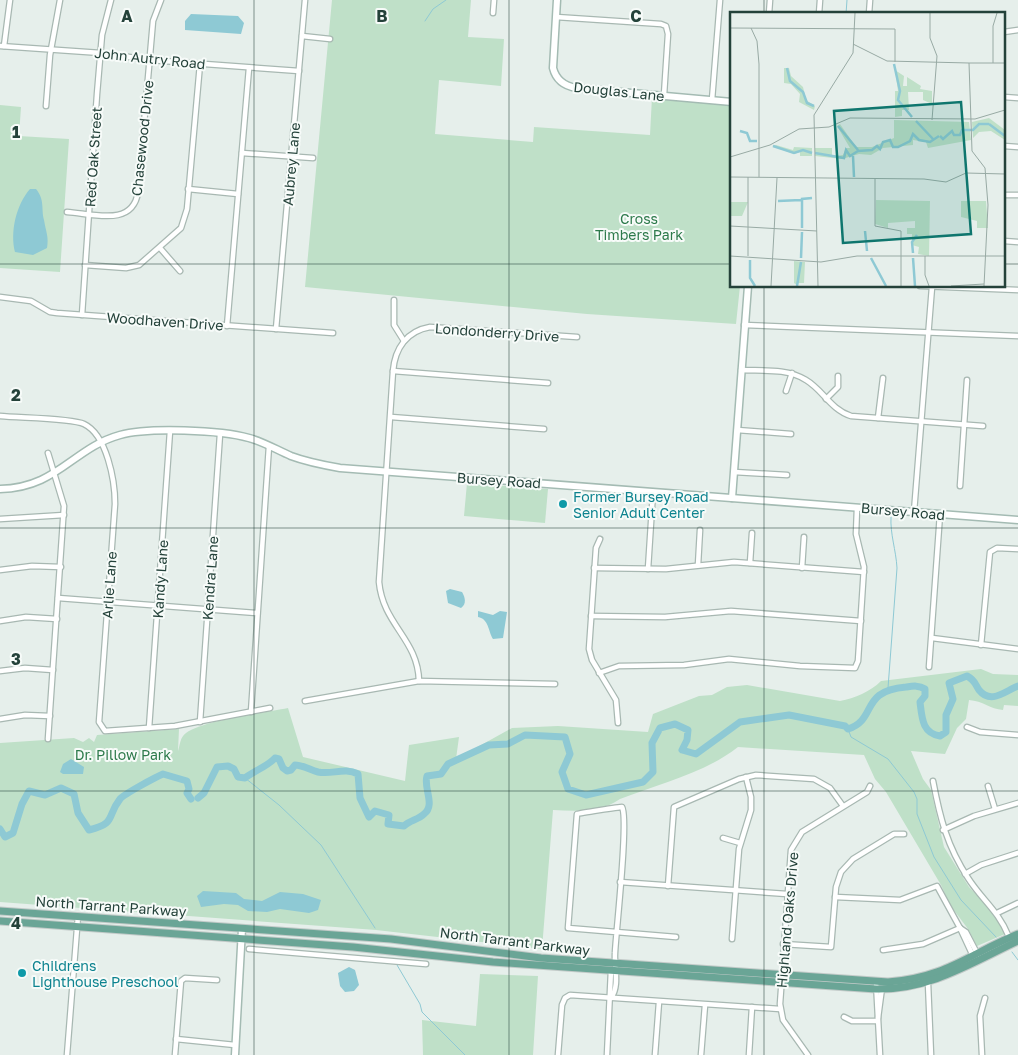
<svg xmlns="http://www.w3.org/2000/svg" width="1018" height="1055" font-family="'Golos Text',sans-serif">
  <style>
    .green { fill: #bfe0c8 }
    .water { fill: #8ec9d4 }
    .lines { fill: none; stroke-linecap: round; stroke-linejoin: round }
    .stream { stroke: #8ec9d4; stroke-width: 1 }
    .river { stroke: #8ec9d4; stroke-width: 7 }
    .street-casing { stroke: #a8b8b2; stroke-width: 7 }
    .secondary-casing { stroke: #a4bbb3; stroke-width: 9 }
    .primary-casing { stroke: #c2cac8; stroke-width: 9 }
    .street { stroke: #fff; stroke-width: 4.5 }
    .secondary { stroke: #fff; stroke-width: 6 }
    .primary { stroke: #6aa596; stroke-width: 7 }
    .grid { fill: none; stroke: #24423a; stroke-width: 1; stroke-opacity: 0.55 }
    .culture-dot { fill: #0f9aa8; stroke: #f7fbf9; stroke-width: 2 }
    .labels { text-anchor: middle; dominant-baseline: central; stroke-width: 4; stroke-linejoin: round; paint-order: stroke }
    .street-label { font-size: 14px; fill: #24423a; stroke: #f7fbf9 }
    .park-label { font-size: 14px; fill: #2d7a4b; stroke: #f7fbf9 }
    .culture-label { font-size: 14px; fill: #0d838f; stroke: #f7fbf9; text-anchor: start }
    .inset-river { fill: none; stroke: #8ec9d4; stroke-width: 2.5 }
    .inset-road { fill: none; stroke: #98aaa4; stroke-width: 1 }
    .view { fill: #0f766e; fill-opacity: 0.15; stroke: #0f766e; stroke-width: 2.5 }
    .inset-edge { fill: none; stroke: #24423a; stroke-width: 2.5 }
    .grid-label { font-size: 16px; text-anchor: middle; font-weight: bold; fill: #24423a; stroke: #f7fbf9; stroke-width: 4; stroke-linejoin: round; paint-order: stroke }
  </style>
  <rect width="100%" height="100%" fill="#e6efeb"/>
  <!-- green -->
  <g class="green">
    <path d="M332,0H471L468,37L504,39L501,86L439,80L435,134L533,142L534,127L650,135L652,97L732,105V286H740L736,324L587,314L305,287Z"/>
    <path d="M0,105L21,107L19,136L69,139L60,272L0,268Z"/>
    <path d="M467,483L548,489L545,523L464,516Z"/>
    <path d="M981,669L993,674L1018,675V706L1004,705L1003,710C990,709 983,701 969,700L966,719L957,728L945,754L911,751L923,779L931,790L944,847L969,887L996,915L1005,934L977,946L968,929L950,905L941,885L886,792L875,779L864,755L738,747C705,773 659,784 620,799C600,813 576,811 553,810L542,949L376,930L0,902V743L74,738L83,742L89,738L94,742L97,735L179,729L178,751C180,745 180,737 186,733C205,720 263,713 288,708L303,757L405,781L409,745L459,737L456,759L512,728L558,726L648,732L653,714L699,696L712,695L727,687L747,685L840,701C855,698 870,692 881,681Z"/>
    <path d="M480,974L538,976L533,1055H423L422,1020L476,1026Z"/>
  </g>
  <!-- water -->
  <g class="water">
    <path d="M191,14L238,16L244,23L241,34L185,30V21Z"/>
    <path d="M30,189H36C45,200 41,208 44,220C46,232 49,237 47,248L33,255L15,252C10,232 16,205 30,189Z"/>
    <path d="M450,589L462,592C465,597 467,604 461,608L448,603L446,591Z"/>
    <path d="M478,611L493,615L500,611L507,612L503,638L493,639C488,631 489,619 478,617Z"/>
    <path d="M71,759L84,767L83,774H63L60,772L63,764Z"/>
    <path d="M203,891L236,893L244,899L262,901L280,892L303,894L321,900L318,910L309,913L280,909L267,912L248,911L238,905L224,904L201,907L197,896Z"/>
    <path d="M349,967L355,970L359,985L354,991L345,992L340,986L338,973Z"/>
  </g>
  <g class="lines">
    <!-- stream -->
    <g class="stream">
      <path d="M846,14L847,0"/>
      <path d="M425,21L433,9L446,0"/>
      <path d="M888,688L897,568C896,550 890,534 891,517"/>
      <path d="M848,729L851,737L888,759L914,792L917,799V814L934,857L961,900L996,937"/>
      <path d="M245,778L279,805L321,845L375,928"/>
      <path d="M1012,952L1018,960"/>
      <path d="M397,965L420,1004L422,1012L465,1055"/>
    </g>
    <!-- river -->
    <g class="river">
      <path d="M198,798L204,793L217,767L228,766L234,769L238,777L245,778C254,771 268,766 275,758L279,759L283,768L287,771L291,770L295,765C303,765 310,770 318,772C332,775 344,767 358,774L360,798L369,817L375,811L389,815L388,824L404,826C410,820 418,820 424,814C436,805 423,788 427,776L441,774L448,764L489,745L508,744L525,735L565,737L570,754L562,772L568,789L586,795L643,782L653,772L652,743L660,728L675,724L688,730L687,740L682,750L696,754L740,722L789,715L845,726L848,729C878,719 859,691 906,687C913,686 919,685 925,689V696L920,702C922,718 922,733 940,736L946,732V715L953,699L949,683L967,676C975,680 975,684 979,690C991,705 1005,691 1018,686"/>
      <path d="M0,829L5,837L13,833L22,804L29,791L45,795L61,788L74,794L78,813L89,830C117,823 106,817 120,799C124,794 156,777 163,774L187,781L189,789L187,793L191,799"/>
    </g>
    <!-- street casing -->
    <g class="street-casing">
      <g id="street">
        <path d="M493,13L494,0"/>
        <path d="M769,14L770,0"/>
        <path d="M819,14L820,0"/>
        <path d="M869,14L870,0"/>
        <path d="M556,17L661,24L666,26L668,34L664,95"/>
        <path d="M1004,32L1018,30"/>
        <path d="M302,36L330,39"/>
        <path d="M0,46L101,53L150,60L299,71"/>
        <path d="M4,46L10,0"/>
        <path d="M1004,97L1018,98"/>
        <path d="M712,100L720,0"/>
        <path d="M46,106L50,55L60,0"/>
        <path d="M1004,146L1018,147"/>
        <path d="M242,153L313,158"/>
        <path d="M188,189L238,194"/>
        <path d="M1004,195H1018"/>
        <path d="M67,212C94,214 133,227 138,192L153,21L161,0"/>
        <path d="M1004,241L1018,242"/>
        <path d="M160,248L180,271"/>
        <path d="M85,265L126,268L139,265L181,228L187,209L200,64"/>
        <path d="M920,286L1018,290"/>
        <path d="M0,297L31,301L50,312L57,313L333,333"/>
        <path d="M394,300V325L404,341"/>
        <path d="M82,315L97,94L102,35L111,0"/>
        <path d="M744,325L1018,336"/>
        <path d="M227,326L249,68"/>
        <path d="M276,329L305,0"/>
        <path d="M741,370C762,371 787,368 806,380C823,390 830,409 851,416L983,426"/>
        <path d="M393,371L548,383"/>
        <path d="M786,391L792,373"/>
        <path d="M826,399L838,387V376"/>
        <path d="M0,416C18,418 71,418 84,424C107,435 115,481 115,504L99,722L105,731L175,726L270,708"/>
        <path d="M391,417L544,429"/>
        <path d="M878,418L883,378"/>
        <path d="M737,430L791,434"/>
        <path d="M48,453L64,506L48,739"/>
        <path d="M734,472L787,475"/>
        <path d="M960,486L967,380"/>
        <path d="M914,512L932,287"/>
        <path d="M0,519L64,515"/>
        <path d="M600,539L596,548L589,649L592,660L616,700L618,723"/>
        <path d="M750,563L752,533"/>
        <path d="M698,565L700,530"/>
        <path d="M594,568L666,569L734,562L864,572"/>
        <path d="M802,568L804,537"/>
        <path d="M648,569L653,492"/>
        <path d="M0,570L32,566L61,567"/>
        <path d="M58,598L257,613"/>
        <path d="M591,616L665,617L731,611L861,621"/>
        <path d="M0,621L26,617L57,619"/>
        <path d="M932,638L1018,649"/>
        <path d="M981,645L990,552L997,548L1018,549"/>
        <path d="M929,667L940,514"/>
        <path d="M0,671L25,668L53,670"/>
        <path d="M599,673L619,666L684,665L729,659L800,666L855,668L858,661L864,567L856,534L857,508"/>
        <path d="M419,681C418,639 383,625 379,582L393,371C395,348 407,331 430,327L577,337"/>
        <path d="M305,701L419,681L555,684"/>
        <path d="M251,712L269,446"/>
        <path d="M0,719L25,715L50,716"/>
        <path d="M200,722L220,434"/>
        <path d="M967,727L980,732L1018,735"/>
        <path d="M149,728L170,431"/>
        <path d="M933,781C940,818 947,846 968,878C982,900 998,910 1009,937"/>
        <path d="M988,786L995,809"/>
        <path d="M943,830L974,816L1018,803"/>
        <path d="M723,838L740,843"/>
        <path d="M965,874L981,865L1018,853"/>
        <path d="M620,882L787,894"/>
        <path d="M668,886L674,807L739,779L756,775L814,779L830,788L843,806"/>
        <path d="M835,897L900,900L937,886L960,928L973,956"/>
        <path d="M997,913L1018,903"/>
        <path d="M960,928L966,932L978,955"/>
        <path d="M732,939L739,849L751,810V797L746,777"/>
        <path d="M783,944L831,947L836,887L841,872L853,859L894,834H904"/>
        <path d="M249,949L426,964"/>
        <path d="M883,950L923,944L960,928"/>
        <path d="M876,982L880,1055"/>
        <path d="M928,983L931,1055"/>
        <path d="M611,998C620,986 614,967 615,953C616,931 629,819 622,807C619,807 580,813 577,814L568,928L676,937"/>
        <path d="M844,1017L852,1021H877"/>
        <path d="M878,1018L882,988"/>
        <path d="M176,1039L235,1045"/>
        <path d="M67,1055L78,916"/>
        <path d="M175,1055L181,981L185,978L217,980"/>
        <path d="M558,1055L562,1005L565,998L570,995L780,1009"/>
        <path d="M607,1055L611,970"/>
        <path d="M655,1055L659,1002"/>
        <path d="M701,1055L705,1005"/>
        <path d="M749,1055L752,1007"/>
        <path d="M808,1055L783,1020L780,1004L791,850L802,832L867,792L870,786"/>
        <path d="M982,1055L980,1016L985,998"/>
      </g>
    </g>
    <!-- secondary casing -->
    <g class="secondary-casing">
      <g id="secondary">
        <path d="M557,0L553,68C556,80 565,86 576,88L732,102"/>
        <path d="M0,489C57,488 73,448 120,435C148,427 221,430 249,438C264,442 277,450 291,456C307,462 323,465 340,468L1018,520"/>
        <path d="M732,498L748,286"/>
        <path d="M235,1055L242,929"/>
      </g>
    </g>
    <!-- primary casing -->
    <g class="primary-casing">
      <g id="primary">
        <path d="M0,911L391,939L541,958L888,982C945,978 969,954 1018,934"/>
        <path d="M0,921L353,947L493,962L876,989C930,990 971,963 1018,941"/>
      </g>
    </g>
    <!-- street -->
    <use href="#street" class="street"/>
    <!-- secondary -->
    <use href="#secondary" class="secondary"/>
    <!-- primary -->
    <use href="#primary" class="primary"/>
  </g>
  <!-- grid -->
  <path class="grid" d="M254,0V1055M509,0V1055M764,0V14M0,264H732M1004,264H1018M764,286V1055M0,528H1018M0,791H1018"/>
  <!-- markers -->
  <g class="culture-dot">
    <circle cx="563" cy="504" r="5"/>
    <circle cx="22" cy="973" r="5"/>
  </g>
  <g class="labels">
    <!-- street labels -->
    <g class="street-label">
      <text transform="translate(150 58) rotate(6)">John Autry Road</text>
      <text transform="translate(619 91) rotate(6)">Douglas Lane</text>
      <text transform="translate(142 138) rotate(-84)">Chasewood Drive</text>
      <text transform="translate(93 157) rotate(-86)">Red Oak Street</text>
      <text transform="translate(291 164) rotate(-85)">Aubrey Lane</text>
      <text transform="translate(165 321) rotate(4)">Woodhaven Drive</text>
      <text transform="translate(497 332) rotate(4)">Londonderry Drive</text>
      <text transform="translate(499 480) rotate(4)">Bursey Road</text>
      <text transform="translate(903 511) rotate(5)">Bursey Road</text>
      <text transform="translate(210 578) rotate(-86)">Kendra Lane</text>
      <text transform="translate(160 579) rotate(-86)">Kandy Lane</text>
      <text transform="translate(109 585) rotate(-86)">Arlie Lane</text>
      <text transform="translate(111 906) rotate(4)">North Tarrant Parkway</text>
      <text transform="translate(787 920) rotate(-85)">Highland Oaks Drive</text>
      <text transform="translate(515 941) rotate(7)">North Tarrant Parkway</text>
    </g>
    <!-- park labels -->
    <g class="park-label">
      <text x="639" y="218">Cross<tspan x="639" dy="16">Timbers Park</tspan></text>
      <text x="123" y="754">Dr. Pillow Park</text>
    </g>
    <!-- culture labels -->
    <g class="culture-label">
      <text x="573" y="496">Former Bursey Road<tspan x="573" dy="16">Senior Adult Center</tspan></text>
      <text x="32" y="965">Childrens<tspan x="32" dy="16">Lighthouse Preschool</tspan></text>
    </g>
  </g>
  <!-- overview -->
  <g transform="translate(730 12)">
    <rect width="275" height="275" fill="#e6efeb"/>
    <path d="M54,56H59L61,64L73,75L76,88L85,94L84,98L69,90L70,82L61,72L54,71ZM165,58L174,64L173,74H177V65L191,74L190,77L202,79V92L193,88V80H178L179,98H172V104L165,105V79H168ZM259,106L275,118V128L261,119L249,120L243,126L242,110ZM164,108L239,110L241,128L198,136L196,130L183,128V133L153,136L141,143L129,142L112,147L85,144V136H102V143L106,144L113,143L116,136H120L107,114L110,112L126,135H142L164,126ZM46,133L63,138L64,135L82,136V144H70V140L64,142L42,134ZM146,188L200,189L199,244L188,242L189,235L182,233V222H177V216H185V209L158,211V216L145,212ZM231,189H256L258,216H247V209L231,205ZM0,190H18L12,204H0ZM64,249L75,250L74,271H68V274L64,271Z" fill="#bfe0c8"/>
    <path class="inset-river" d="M164,52L170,79L168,88L182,105M57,56L60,69L73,80L77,91L84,94M186,109L203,127M259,112L275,124M108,114L128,138M10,119L17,121L20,129H27M210,124L213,127L222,119L224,123H230L232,118H243L249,112H259M43,134L64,141L73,138L82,141M85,141L114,146L116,138L120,144L128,139L142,138L147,134L150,137L153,130L160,128L163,135H168L180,129L183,122L189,128L200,130L209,124M123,144L124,165M48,189L71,188M72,216V187L82,186M135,219L137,239M183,241L182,230L187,223M71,246L72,220M141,246L156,274M183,246L185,274M20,248V266L25,274M67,274L71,250"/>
    <path class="inset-road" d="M200,1V26L207,44L202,108M0,16L165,17V50M21,16L27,29L29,52V165M123,32L157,49L239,51L242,139L255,156L258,193L254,274M239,51H275M263,51V14L267,1M0,145L40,133L69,117L99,115L120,106L245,107L275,98M0,165L194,167L216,170L236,161L275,162M145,166V214L171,219V274M0,214L87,219M0,244L91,250L127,244H275M18,244V165M195,244V263L199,274M41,274L47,166M88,274L84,103L123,41L125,1M221,274L254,272"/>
    <path class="view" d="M231,90L241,222L113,231L104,99Z"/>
    <rect width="275" height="275" class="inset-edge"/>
  </g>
  <g class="grid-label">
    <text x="127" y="22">A</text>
    <text x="382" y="22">B</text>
    <text x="636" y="22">C</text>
    <text x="16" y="138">1</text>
    <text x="16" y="401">2</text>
    <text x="16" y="665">3</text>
    <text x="16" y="929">4</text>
  </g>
</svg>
